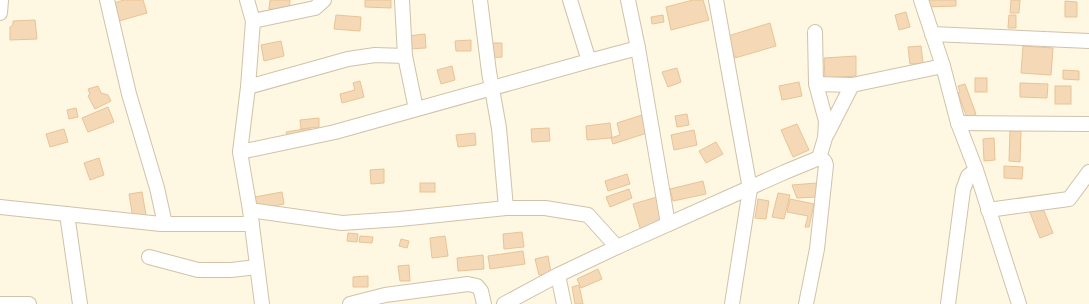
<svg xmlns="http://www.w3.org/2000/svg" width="1089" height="304" font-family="Cabin,sans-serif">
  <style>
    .building { fill: #f5d9b7; stroke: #e9c396 }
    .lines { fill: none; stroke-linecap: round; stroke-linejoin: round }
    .minor-casing { stroke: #d1c2aa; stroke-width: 16 }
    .minor { stroke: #fff; stroke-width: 14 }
  </style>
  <rect width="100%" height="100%" fill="#fef7e1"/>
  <!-- building -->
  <g class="building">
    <path d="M124,0H143L147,13L119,21L114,3Z"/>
    <path d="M270,0H290L289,11L269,9Z"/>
    <path d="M365,0H391V8L365,7Z"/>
    <path d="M693,0H703L709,20L671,30L666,7Z"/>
    <path d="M926,0H956V6L926,7Z"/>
    <path d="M1011,0H1020L1019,13H1010Z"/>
    <path d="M1065,1L1077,2V17H1065Z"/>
    <path d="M906,12L910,27L899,30L895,15Z"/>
    <path d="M336,15L361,17L360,31L334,29Z"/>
    <path d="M663,15L664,22L652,24L651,17Z"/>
    <path d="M1009,15H1016V28H1008Z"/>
    <path d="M35,20L37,39L10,40V27L13,25V21Z"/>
    <path d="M770,23L776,46L735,58L728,36Z"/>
    <path d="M425,34L426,48L409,49L408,36Z"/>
    <path d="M471,40V51H456L455,41Z"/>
    <path d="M281,41L284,56L264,61L261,45Z"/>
    <path d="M489,43H502V57L489,58Z"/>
    <path d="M921,46L923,63L910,64L908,47Z"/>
    <path d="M1023,46L1053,48L1051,75L1021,73Z"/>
    <path d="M856,56V76L825,78L824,58Z"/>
    <path d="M452,66L455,80L441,84L437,70Z"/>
    <path d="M677,68L681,82L668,87L662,72Z"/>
    <path d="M1063,70L1079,71V80L1063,79Z"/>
    <rect x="975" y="78" width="12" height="14"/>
    <path d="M360,81L364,97L342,103L340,94L355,90L353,83Z"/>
    <path d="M799,82L802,96L782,100L779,86Z"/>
    <path d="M1020,83L1048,84L1047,98L1020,97Z"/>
    <path d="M965,84L976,114L967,118L958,93L960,92L958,86Z"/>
    <path d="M98,86L101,93L108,95L111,101L95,109L88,96L90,94L88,89Z"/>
    <rect x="1055" y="86" width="16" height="18"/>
    <path d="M108,107L114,122L88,132L82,118Z"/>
    <path d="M76,108L78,117L69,119L67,110Z"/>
    <path d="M687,114L689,125L677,127L675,116Z"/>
    <path d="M642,115L647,133L613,144L611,138L620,135L617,123Z"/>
    <path d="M319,118V127L301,129L300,120Z"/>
    <path d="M610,123L612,137L611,138L587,140L586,126Z"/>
    <path d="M797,124L809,150L793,157L781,130Z"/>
    <path d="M310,128L312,134L288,139L286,132Z"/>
    <path d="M549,128L550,141L532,142L531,129Z"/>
    <path d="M64,129L68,142L50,147L46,134Z"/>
    <path d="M694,130L697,145L674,150L671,135Z"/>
    <path d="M1010,131H1021L1020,162L1009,161Z"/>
    <path d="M475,133L476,145L458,147L456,135Z"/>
    <path d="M994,138L995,160L984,161L983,139Z"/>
    <path d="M716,142L723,154L706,163L699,151Z"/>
    <path d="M99,158L104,175L90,180L84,163Z"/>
    <path d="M1004,166L1023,167L1022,179L1004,178Z"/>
    <path d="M384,169V183L371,184L370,170Z"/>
    <path d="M627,174L630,184L608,191L605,181Z"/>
    <path d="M703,181L706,194L673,201L670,189Z"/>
    <rect x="420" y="183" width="15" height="9"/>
    <path d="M817,183V197L797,198L792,185Z"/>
    <path d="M629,189L632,198L610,207L606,197Z"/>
    <path d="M142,192L146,215L133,218L129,194Z"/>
    <path d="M282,192L284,204L257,209L255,197Z"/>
    <path d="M778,193L790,195L784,219L772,217Z"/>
    <path d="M657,197L665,224L641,231L633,204Z"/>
    <path d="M758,199L769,201L766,219L755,218Z"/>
    <path d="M790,199L814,204L809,227H805L808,216L787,212Z"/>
    <path d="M1029,210L1044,211L1053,233L1040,238Z"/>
    <path d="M522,232L524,247L504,249L503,234Z"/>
    <path d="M348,233L358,234L357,242L347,241Z"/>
    <path d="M360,236L373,237L372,243L359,242Z"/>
    <path d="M445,236L448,256L432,258L430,238Z"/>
    <path d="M401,239L409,241L407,248L399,246Z"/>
    <path d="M523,251L525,264L490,269L488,256Z"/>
    <path d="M483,255L484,269L458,271L457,258Z"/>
    <path d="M548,256L551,273L539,275L535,259Z"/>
    <path d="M409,265L410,281H400L398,266Z"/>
    <path d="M598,269L602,279L581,288L577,279Z"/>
    <path d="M368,276V287H353V277Z"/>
    <path d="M579,285L583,304H575L572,287Z"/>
  </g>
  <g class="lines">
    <!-- minor casing -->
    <g class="minor-casing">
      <g id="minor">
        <path d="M107,0L129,94L157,188L165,224"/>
        <path d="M247,0L253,21L248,87L240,152L250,210L262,304"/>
        <path d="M402,0L405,56L416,109"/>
        <path d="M480,0L489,72L499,128L506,208"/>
        <path d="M570,0L589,61L638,48"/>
        <path d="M628,0L638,48L668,224"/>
        <path d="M716,0L750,189L732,304"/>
        <path d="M921,0L943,66L958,123L976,170L1019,304"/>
        <path d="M0,13L1,0"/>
        <path d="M253,21L315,8L324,0"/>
        <path d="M815,32L816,84L826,121L825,138L819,158"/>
        <path d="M932,34L1089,41"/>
        <path d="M816,84L852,85L943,66"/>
        <path d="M248,87L348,59L375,55L405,56"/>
        <path d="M958,123L1089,124"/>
        <path d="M827,134L852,85"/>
        <path d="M240,152L335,132L589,61"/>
        <path d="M0,207L161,224H252"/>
        <path d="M250,210L342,223L400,219L506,208H545L588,215L617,247"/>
        <path d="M988,210L1069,199L1089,172"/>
        <path d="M67,214L80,304"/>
        <path d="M149,257L198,270H231L257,267"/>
        <path d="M558,275L564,304"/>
        <path d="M0,304H29"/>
        <path d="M350,304L385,295L468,284L477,286L481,291L484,304"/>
        <path d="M504,304L558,275L617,247L785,172L819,158C823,159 825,160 826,165L817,249L806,304"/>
        <path d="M948,304L963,190L968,176L976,170"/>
      </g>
    </g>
    <!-- minor -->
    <use href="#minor" class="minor"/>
  </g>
</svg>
